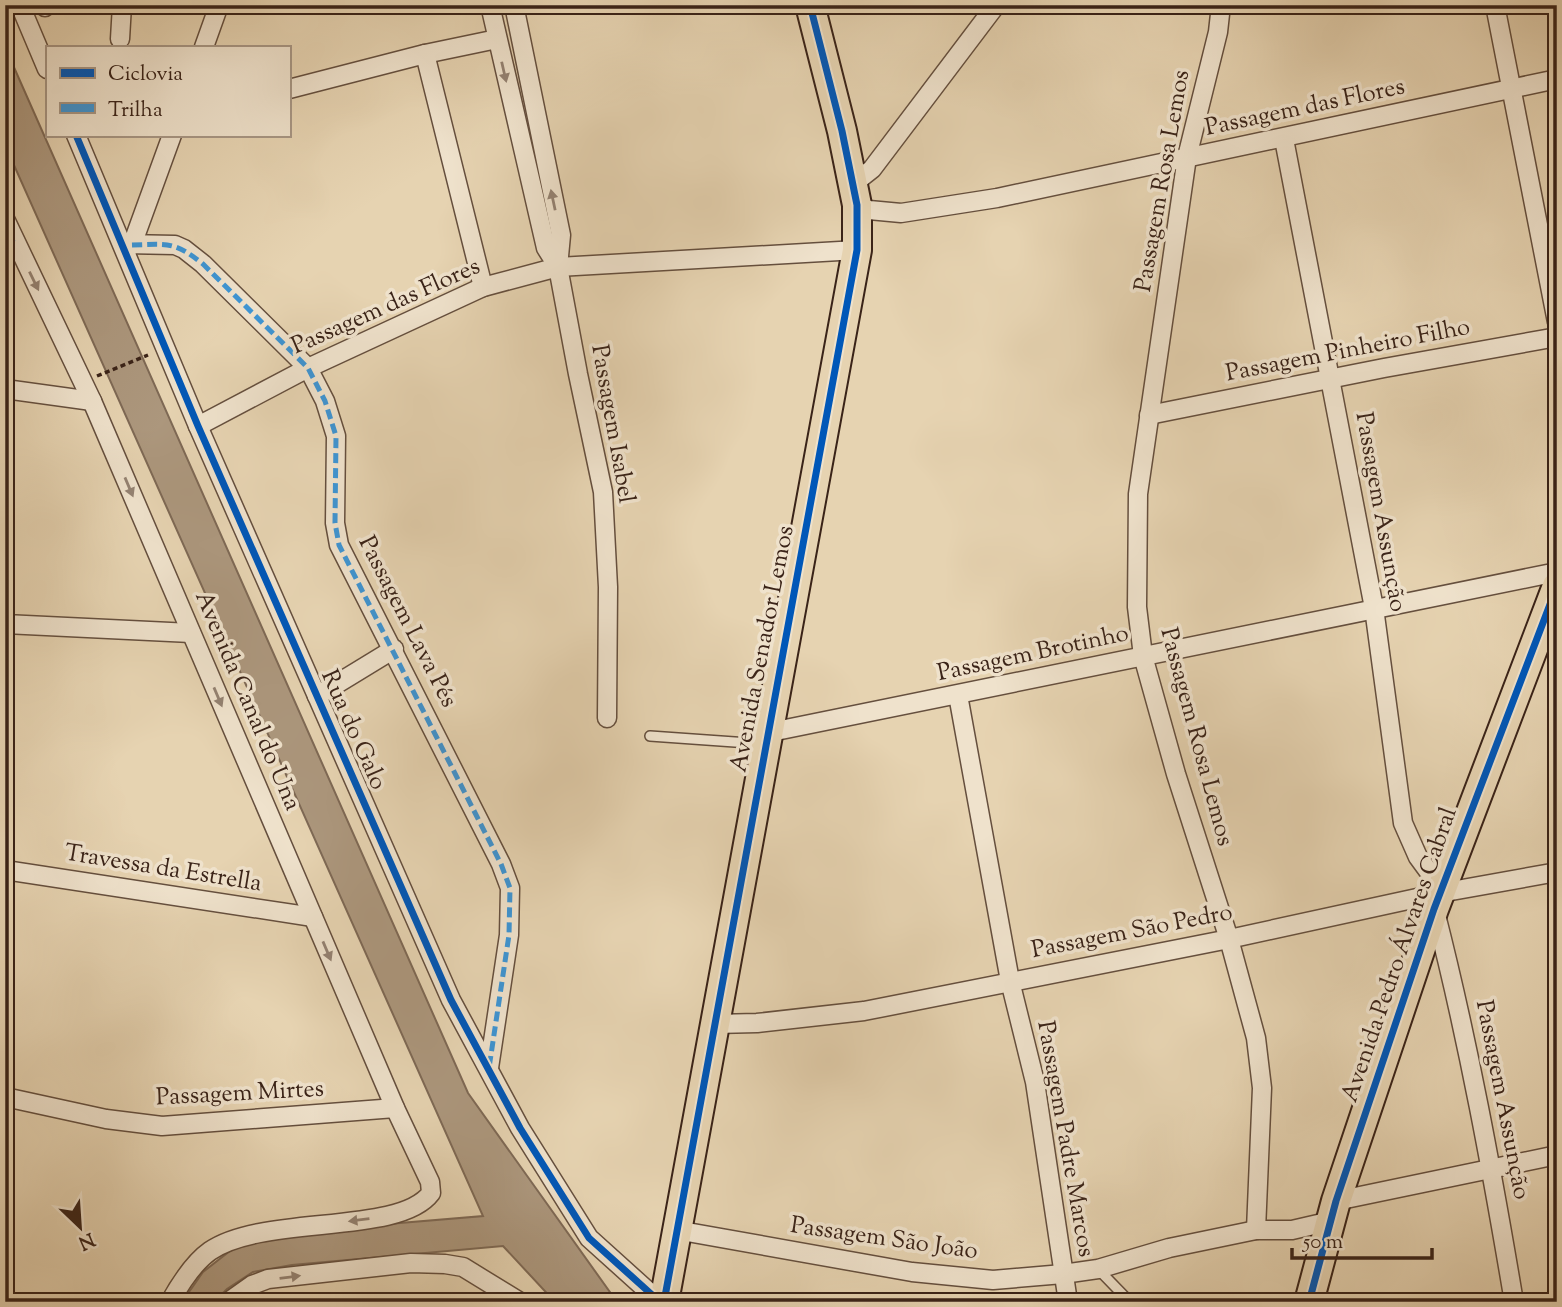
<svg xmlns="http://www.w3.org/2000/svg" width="1562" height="1307" font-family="'Sorts Mill Goudy',serif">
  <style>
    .water { fill: #ac977d; stroke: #7e6955; stroke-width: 2 }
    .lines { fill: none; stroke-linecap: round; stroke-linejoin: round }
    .service-casing { stroke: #654f3e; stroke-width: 12 }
    .minor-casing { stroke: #654f3e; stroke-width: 21 }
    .primary-casing { stroke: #3a2318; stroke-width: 32 }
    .path { stroke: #3a2318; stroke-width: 3.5; stroke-dasharray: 5 3.5; stroke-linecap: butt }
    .service { stroke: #efe2cc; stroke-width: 9 }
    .minor { stroke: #efe2cc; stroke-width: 18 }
    .primary { stroke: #e6d3b1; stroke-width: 28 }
    .quiet { stroke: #3e95d4; stroke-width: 5; stroke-dasharray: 10 5; stroke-linecap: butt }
    .cycleway-casing { stroke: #efe2cc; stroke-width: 11 }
    .cycleway { stroke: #0057b8; stroke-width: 7 }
    .oneway { fill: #948272 }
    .labels { text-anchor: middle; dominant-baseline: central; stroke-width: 7; stroke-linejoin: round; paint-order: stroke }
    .street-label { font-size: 24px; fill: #3a2318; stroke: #efe2cc }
  </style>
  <rect width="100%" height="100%" fill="#e6d3b1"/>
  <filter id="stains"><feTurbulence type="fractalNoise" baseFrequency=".00286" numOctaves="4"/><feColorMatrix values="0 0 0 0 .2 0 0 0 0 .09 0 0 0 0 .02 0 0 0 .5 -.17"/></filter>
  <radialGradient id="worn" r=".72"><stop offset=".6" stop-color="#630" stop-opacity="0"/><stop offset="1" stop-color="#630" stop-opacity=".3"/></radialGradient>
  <!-- water -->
  <path class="water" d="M5,47L468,1093L617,1302H555L503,1246L292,1265L253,1272L227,1289L214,1302H182L203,1272L235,1247L262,1240L364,1226L483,1216L5,145Z"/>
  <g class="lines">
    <!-- service casing -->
    <g class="service-casing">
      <g id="service">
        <path d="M650,736L763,744"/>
        <path d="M1098,1269L1130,1302"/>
      </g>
    </g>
    <!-- minor casing -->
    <g class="minor-casing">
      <g id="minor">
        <path d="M20,5L47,69"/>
        <path d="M490,5L546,248L558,267"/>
        <path d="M514,5L561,235L558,267L578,374L603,492L608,587L607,718"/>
        <path d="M1221,5L1218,32L1187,157L1138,494L1137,607L1143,656L1176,774L1229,939L1256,1038L1262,1088L1256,1230"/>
        <path d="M1495,5L1557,322"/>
        <path d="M45,7V5"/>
        <path d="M120,39L122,5"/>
        <path d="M204,47L219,5"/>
        <path d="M425,54L483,287"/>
        <path d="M289,89L425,54L497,39"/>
        <path d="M76,135L198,426L451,1000L520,1128L589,1238L660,1302"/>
        <path d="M1284,139L1374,608L1403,823L1418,857L1429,872L1444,882"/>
        <path d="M853,184L872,169L996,5"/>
        <path d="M857,205L869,210L901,213L997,198L1557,79"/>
        <path d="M5,219L92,401L395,1108L430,1182L431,1193C399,1236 264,1214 210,1251C193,1263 180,1284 170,1302"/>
        <path d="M124,244L175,245L184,249L203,264L308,368L325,401L336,436L335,523L339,545L501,864L510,888L509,935L489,1068"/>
        <path d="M132,245L172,135"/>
        <path d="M5,389L92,401"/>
        <path d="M1149,415L1384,368L1557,337"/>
        <path d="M198,426L308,368L483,287L558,267L857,250"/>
        <path d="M5,624L191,633"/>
        <path d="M958,695L1010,981L1035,1082L1068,1302"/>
        <path d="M317,696L394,649"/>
        <path d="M766,733L1557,572"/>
        <path d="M5,870L313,917"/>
        <path d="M1435,911C1468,1040 1492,1171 1514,1302"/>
        <path d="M715,1024L757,1023L864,1011L1229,939L1440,893L1557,872"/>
        <path d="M5,1097L106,1119L162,1126L395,1108"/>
        <path d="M1336,1201L1557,1155"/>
        <path d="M676,1230L912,1272L993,1280L1063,1274L1098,1269L1169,1248L1256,1230H1292L1331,1221"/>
        <path d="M228,1302L252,1285L268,1279L411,1263L445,1264L463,1267L520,1302"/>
      </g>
    </g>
    <!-- primary casing -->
    <g class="primary-casing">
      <g id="primary">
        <path d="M664,1302L857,250V205L842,131L810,5"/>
        <path d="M1309,1302L1336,1201L1434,909L1557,586"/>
      </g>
    </g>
    <!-- path -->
    <path class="path" d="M97,376L148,355"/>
    <!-- service -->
    <use href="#service" class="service"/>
    <!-- minor -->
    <use href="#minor" class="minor"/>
    <!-- primary -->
    <use href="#primary" class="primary"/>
    <!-- quiet -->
    <g class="quiet">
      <path d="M5,240L16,243"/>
      <path d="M132,245C168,244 174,241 203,264L308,368L325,401L336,436L335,523L339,545L501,864L510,888L509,935L489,1068"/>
    </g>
    <!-- cycleway casing -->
    <g class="cycleway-casing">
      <g id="cycleway">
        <path d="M76,135L198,426L451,1000L520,1128L589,1238L660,1302"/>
        <path d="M664,1302L857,250V205L842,131L810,5"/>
        <path d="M1309,1302L1336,1201L1434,909L1557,586"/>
      </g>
    </g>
    <!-- cycleway -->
    <use href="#cycleway" class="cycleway"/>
  </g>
  <!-- one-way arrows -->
  <defs><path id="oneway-solid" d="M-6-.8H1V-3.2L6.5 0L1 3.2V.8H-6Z" transform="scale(1.75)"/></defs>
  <g class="oneway">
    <use href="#oneway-solid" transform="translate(504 72) rotate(77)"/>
    <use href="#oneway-solid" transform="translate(553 200) rotate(-102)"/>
    <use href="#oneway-solid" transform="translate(34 281) rotate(64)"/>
    <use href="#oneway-solid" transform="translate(129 487) rotate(67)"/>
    <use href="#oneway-solid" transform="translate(218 697) rotate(67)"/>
    <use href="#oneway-solid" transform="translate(327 951) rotate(67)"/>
    <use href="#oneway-solid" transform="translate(359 1220) rotate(173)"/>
    <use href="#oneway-solid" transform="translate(290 1277) rotate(-7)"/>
  </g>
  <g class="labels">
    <!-- street labels -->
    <g class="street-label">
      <text transform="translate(1305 108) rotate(-12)">Passagem das Flores</text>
      <text transform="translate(1163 181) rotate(-80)">Passagem Rosa Lemos</text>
      <text transform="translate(386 307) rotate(-24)">Passagem das Flores</text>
      <text transform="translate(1348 351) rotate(-11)">Passagem Pinheiro Filho</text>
      <text transform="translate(612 424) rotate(80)">Passagem Isabel</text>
      <text transform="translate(1380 512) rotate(80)">Passagem Assunção</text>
      <text transform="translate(407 622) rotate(63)">Passagem Lava Pés</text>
      <text transform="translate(763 649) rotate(-79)">Avenida Senador Lemos</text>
      <text transform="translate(1033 654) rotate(-12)">Passagem Brotinho</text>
      <text transform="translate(247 701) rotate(67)">Avenida Canal do Una</text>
      <text transform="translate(353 730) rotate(66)">Rua do Galo</text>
      <text transform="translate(1196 737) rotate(75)">Passagem Rosa Lemos</text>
      <text transform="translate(163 869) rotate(9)">Travessa da Estrella</text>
      <text transform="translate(1132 932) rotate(-11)">Passagem São Pedro</text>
      <text transform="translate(1400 955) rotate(-71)">Avenida Pedro Álvares Cabral</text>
      <text transform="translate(240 1094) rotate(-3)">Passagem Mirtes</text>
      <text transform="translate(1502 1100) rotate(79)">Passagem Assunção</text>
      <text transform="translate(1065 1139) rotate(80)">Passagem Padre Marcos</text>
      <text transform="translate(884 1239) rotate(8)">Passagem São João</text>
    </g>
  </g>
  <!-- margin -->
  <rect width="1562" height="1307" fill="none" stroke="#e6d3b1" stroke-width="28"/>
  <rect x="7" y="7" width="1548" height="1293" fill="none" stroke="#3a2318" stroke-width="3.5"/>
  <rect x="14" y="14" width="1534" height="1279" fill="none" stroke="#3a2318" stroke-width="2"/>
  <!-- legend -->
  <rect x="46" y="46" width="245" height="91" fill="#efe2cc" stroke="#a79684" stroke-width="2"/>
  <rect x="60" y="68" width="35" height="10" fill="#0057b8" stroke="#a79684" stroke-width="2"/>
  <text x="108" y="80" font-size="21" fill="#3a2318">Ciclovia</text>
  <rect x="60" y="103" width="35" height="10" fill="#3e95d4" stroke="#a79684" stroke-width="2"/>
  <text x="108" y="116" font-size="21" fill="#3a2318">Trilha</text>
  <!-- north arrow -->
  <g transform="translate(80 1227) rotate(155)" stroke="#efe2cc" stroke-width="5" paint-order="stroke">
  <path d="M0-5L12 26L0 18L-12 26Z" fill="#3a2318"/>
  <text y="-10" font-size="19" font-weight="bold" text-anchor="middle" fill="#3a2318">N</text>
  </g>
  <!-- scale -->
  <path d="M1292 1248v10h140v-10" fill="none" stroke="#3a2318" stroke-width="3.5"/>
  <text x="1303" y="1248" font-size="21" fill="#3a2318" stroke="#efe2cc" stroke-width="5" paint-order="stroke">50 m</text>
  <rect width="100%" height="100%" filter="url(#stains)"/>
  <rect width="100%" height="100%" fill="url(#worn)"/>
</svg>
